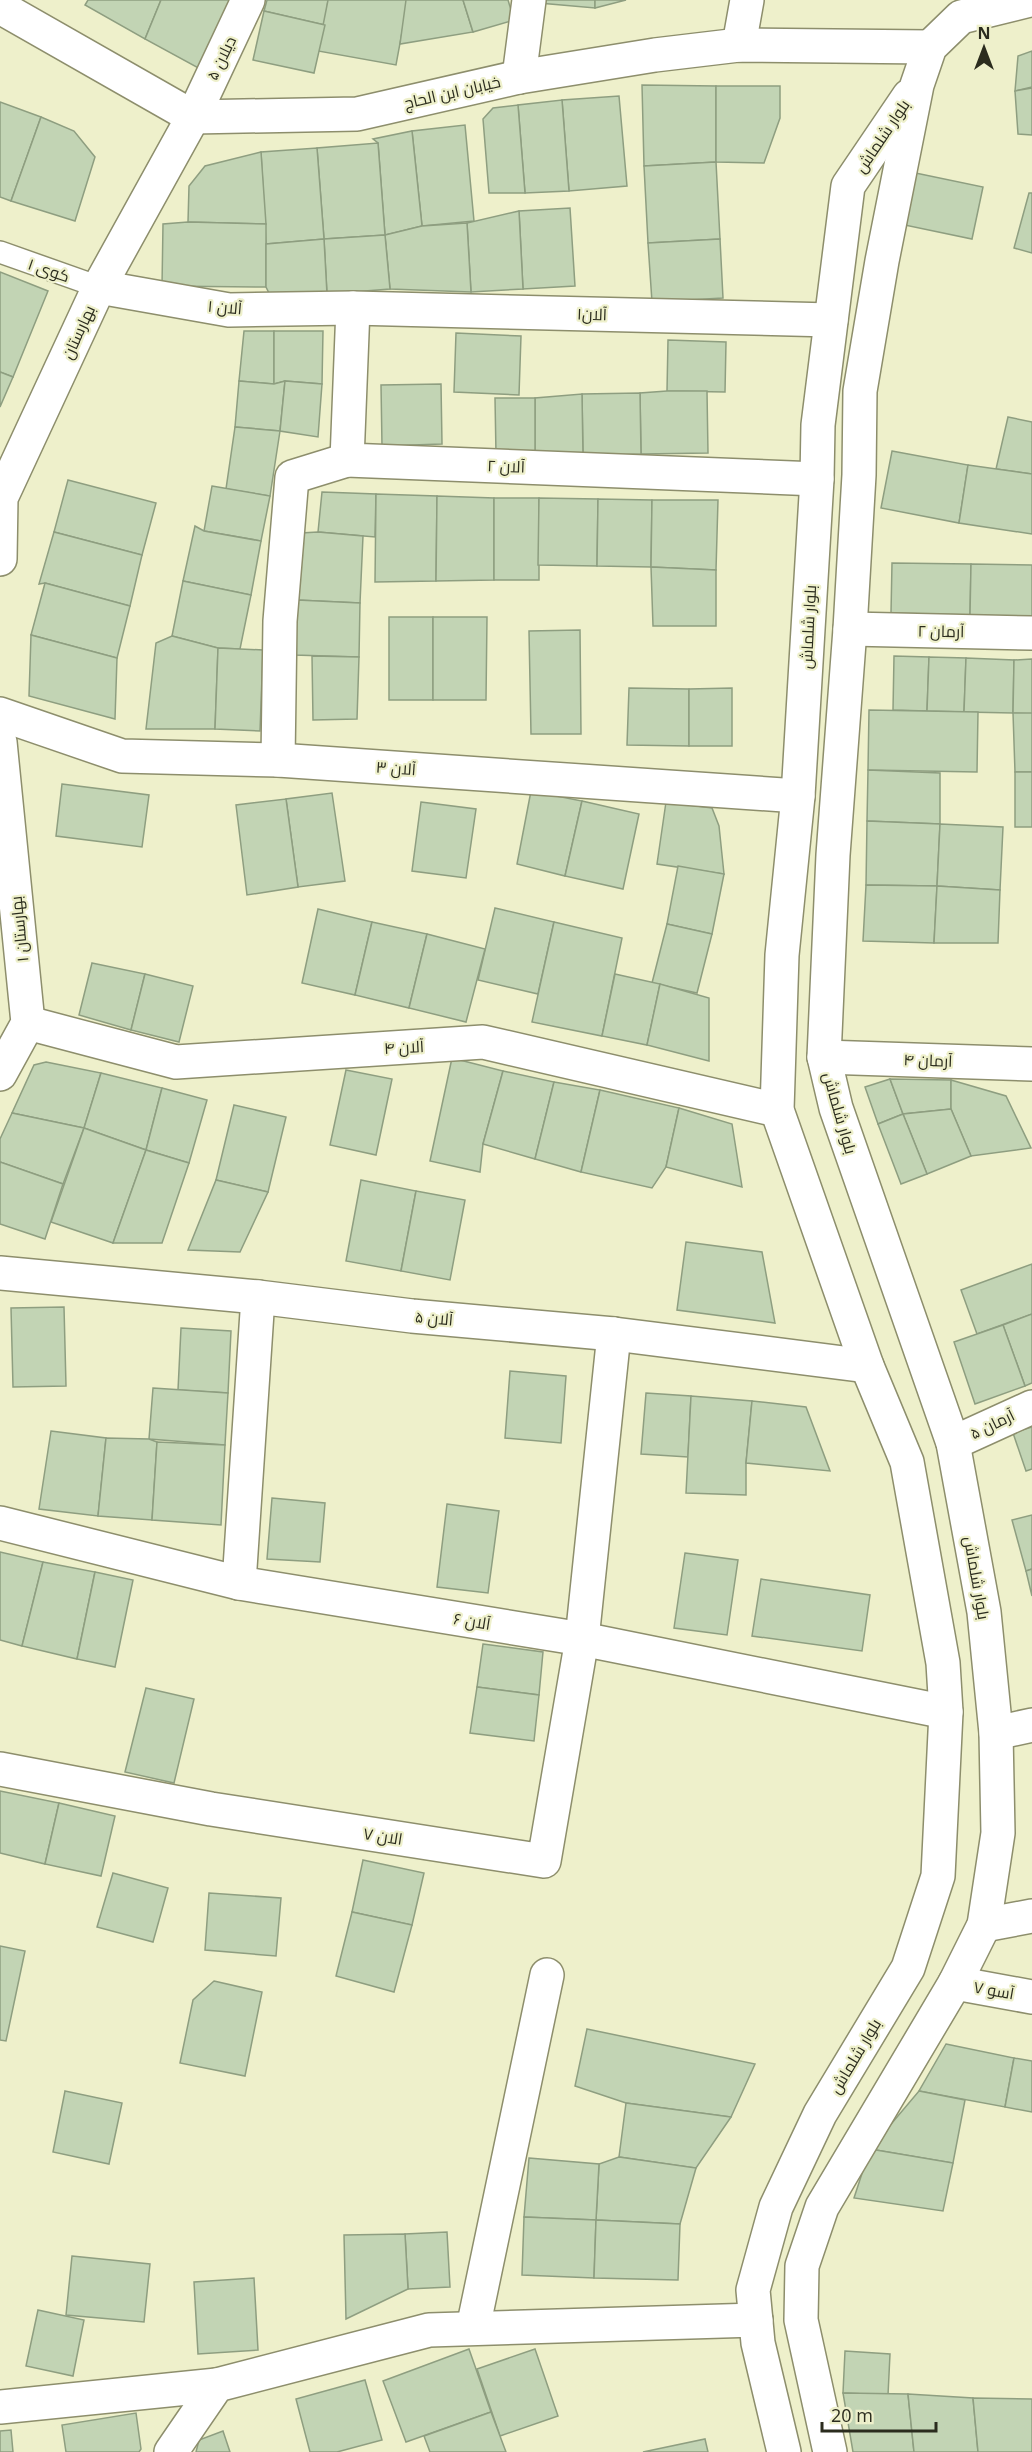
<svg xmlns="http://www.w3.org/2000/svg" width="1032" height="2452" font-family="'Open Sans',Cairo,sans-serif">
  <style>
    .building { fill: #c2d4b4; stroke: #8e9e80; stroke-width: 1.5 }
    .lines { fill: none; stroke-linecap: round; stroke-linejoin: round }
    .lane-casing { stroke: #8d8e6c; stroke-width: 24 }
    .street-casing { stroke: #8d8e6c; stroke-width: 36 }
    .secondary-casing { stroke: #8d8e6c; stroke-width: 36 }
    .lane { stroke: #fff; stroke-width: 21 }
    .street { stroke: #fff; stroke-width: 33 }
    .secondary { stroke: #fff; stroke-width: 33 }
    .labels { text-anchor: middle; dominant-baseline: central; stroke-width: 4.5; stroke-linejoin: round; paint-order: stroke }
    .street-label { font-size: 16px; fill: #2b2c1e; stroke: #eef0cb }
  </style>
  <rect width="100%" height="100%" fill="#eef0cb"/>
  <!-- building -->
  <g class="building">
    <path d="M88,0H161L145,39L85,5Z"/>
    <path d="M161,0H231L202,70L145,39Z"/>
    <path d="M267,0H328L325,25L264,11Z"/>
    <path d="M328,0H408L396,65L318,51Z"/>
    <path d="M406,0H463L473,32L400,44Z"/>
    <path d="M463,0H508L514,20L473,32Z"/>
    <path d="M539,0H595V8L539,3Z"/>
    <path d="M595,0H626L595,8Z"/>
    <path d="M264,11L325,25L314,73L253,60Z"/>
    <path d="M1032,51V87L1015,91L1018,56Z"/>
    <path d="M642,85L716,86V162L644,166Z"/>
    <path d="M716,86H780V118L764,163L716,162Z"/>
    <path d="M1032,88V135L1018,134L1015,91Z"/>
    <path d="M619,96L627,186L569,191L562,100Z"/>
    <path d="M562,100L569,191L525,193L518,105Z"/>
    <path d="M0,102L41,117L11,201L0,197Z"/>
    <path d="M518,105L525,193H489L483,119L493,108Z"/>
    <path d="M41,117L74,131L95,157L75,221L11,201Z"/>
    <path d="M465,125L474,221L422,226L412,131Z"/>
    <path d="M412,131L422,226L385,235L378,143L373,139Z"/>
    <path d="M378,143L385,235L324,239L317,148Z"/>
    <path d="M317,148L324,239L266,244L261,152Z"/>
    <path d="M261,152L266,224L188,222L189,186L205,166Z"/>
    <path d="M716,162L720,239L648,243L644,166Z"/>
    <path d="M906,171L983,187L972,239L895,223Z"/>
    <path d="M1029,193H1032V253L1014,248Z"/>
    <path d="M570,208L575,286L523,289L519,211Z"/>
    <path d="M519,211L523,289L471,292L467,223Z"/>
    <path d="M188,222L266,224V287L162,286L163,224Z"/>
    <path d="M467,223L471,292L390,289L385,235L422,226Z"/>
    <path d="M385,235L390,289L327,294L324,239Z"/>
    <path d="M324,239L327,294L270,295L266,287V244Z"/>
    <path d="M720,239L723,298L652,302L648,243Z"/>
    <path d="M0,272L48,291L13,377L0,372Z"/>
    <path d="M244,331H274V384L239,381Z"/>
    <path d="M274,331H323L322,384L285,381L274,384Z"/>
    <path d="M456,333L521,336L519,395L454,392Z"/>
    <path d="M668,340L726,342L725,392L667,391Z"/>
    <path d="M0,372L13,377L0,407Z"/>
    <path d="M239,381L274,384L285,381L280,431L235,427Z"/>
    <path d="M285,381L322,384L318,437L280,431Z"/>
    <path d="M441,384L442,444L382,446L381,385Z"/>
    <path d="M667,391H707L708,453L641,454L640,393Z"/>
    <path d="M640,393L641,454L583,456L582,394Z"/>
    <path d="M582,394L583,456L535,453V398Z"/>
    <path d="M495,398H535V453L496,454Z"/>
    <path d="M1008,417L1032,422V474L996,469Z"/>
    <path d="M235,427L280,431L270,496L226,489Z"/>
    <path d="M892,451L968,465L959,523L881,508Z"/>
    <path d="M968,465L1032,474V534L959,523Z"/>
    <path d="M68,480L156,503L142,555L54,532Z"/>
    <path d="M212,486L270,496L261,541L204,531Z"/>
    <path d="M322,492L376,494L375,537L318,532Z"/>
    <path d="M376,494L437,496L436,581L375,582Z"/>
    <path d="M437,496L494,498V580L436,581Z"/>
    <rect x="494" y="498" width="45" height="82"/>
    <path d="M539,498L598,499L597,566L538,565Z"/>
    <path d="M598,499L652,500L651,567L597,566Z"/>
    <path d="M652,500H718L716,570L651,567Z"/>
    <path d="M195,526L204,531L261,541L251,595L183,581Z"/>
    <path d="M54,532L142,555L130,606L45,583L39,584Z"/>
    <path d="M318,532L363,536L360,603L297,600L301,533Z"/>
    <path d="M892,563L971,564L970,615L891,613Z"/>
    <path d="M971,564L1032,565V617L970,615Z"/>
    <path d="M651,567L716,570V626H653Z"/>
    <path d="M183,581L251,595L240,649L218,648L172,636Z"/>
    <path d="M45,583L130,606L117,658L31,635Z"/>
    <path d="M297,600L360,603L359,657L294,655Z"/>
    <rect x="389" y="617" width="44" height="83"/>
    <path d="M433,617H487L486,700H433Z"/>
    <path d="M580,630L581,734H531L529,631Z"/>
    <path d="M31,635L117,658L115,719L29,696Z"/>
    <path d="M172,636L218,648L215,729H146L156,643Z"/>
    <path d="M218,648L263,650L260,731L215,729Z"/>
    <path d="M312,656L359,657L357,719L313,720Z"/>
    <path d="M894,656L929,657L927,711L893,710Z"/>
    <path d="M929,657L966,658L964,712L927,711Z"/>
    <path d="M966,658L1014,660L1013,713L964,712Z"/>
    <path d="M1032,659V714L1013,713L1014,660Z"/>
    <path d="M629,688L689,689V746L627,745Z"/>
    <path d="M732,688V746H689V689Z"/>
    <path d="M869,710L978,712L977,772L868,770Z"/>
    <path d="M1013,713H1032V772H1015Z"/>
    <path d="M868,770L940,773V824L867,821Z"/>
    <rect x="1015" y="772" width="17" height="55"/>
    <path d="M62,784L149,795L142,847L56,836Z"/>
    <path d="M531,791L582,801L565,876L517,864Z"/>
    <path d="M332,793L345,881L298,887L286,799Z"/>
    <path d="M286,799L298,887L247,895L236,805Z"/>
    <path d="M582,801L639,814L623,889L565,876Z"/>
    <path d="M421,802L476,809L466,878L412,871Z"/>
    <path d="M666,802L712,808L719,826L724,874L657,864Z"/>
    <path d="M867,821L940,824L937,886L866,885Z"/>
    <path d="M940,824L1003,827L1000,890L937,886Z"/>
    <path d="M678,866L724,874L712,934L667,924Z"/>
    <path d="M866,885L937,886L934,943L863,941Z"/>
    <path d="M937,886L1000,890L998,943H934Z"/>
    <path d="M495,908L554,922L538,994L478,980Z"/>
    <path d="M318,909L372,922L355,995L302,983Z"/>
    <path d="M372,922L427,934L409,1008L355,995Z"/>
    <path d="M554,922L622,938L602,1036L532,1022Z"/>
    <path d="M667,924L712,934L697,993L652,983Z"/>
    <path d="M427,934L485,949L466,1022L409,1008Z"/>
    <path d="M92,963L145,974L131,1030L79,1015Z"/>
    <path d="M145,974L193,986L179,1042L131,1030Z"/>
    <path d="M615,974L660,984L647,1045L602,1036Z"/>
    <path d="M660,984L709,998V1061L647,1045Z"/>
    <path d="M452,1058L503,1071L483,1144L480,1172L430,1161Z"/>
    <path d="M46,1062L101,1073L84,1128L12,1113L34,1065Z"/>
    <path d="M346,1070L392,1079L376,1155L330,1145Z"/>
    <path d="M503,1071L554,1082L535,1159L483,1144Z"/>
    <path d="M101,1073L162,1088L146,1150L84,1128Z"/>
    <path d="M890,1079L903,1114L878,1124L865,1087Z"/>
    <path d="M890,1079L951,1080V1109L903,1114Z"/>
    <path d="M951,1080L1006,1096L1031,1148L971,1156L951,1109Z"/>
    <path d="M554,1082L600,1090L581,1172L535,1159Z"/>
    <path d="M162,1088L207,1100L189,1163L146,1150Z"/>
    <path d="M600,1090L679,1108L666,1167L652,1188L581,1172Z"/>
    <path d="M234,1105L286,1117L268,1192L216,1180Z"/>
    <path d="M679,1108L732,1124L742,1187L666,1167Z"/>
    <path d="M951,1109L971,1156L927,1174L903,1114Z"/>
    <path d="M12,1113L84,1128L63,1184L0,1162V1139Z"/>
    <path d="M903,1114L927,1174L901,1184L878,1124Z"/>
    <path d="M84,1128L146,1150L113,1243L51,1222Z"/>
    <path d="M146,1150L189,1163L162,1243H113Z"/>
    <path d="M0,1162L63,1184L45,1239L0,1224Z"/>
    <path d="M216,1180L268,1192L240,1252L188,1250Z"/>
    <path d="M361,1180L416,1191L401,1271L346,1261Z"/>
    <path d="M416,1191L465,1200L450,1280L401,1271Z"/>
    <path d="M686,1242L762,1252L775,1323L677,1310Z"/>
    <path d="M1032,1264V1314L977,1334L961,1290Z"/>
    <path d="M64,1307L66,1386L13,1387L11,1308Z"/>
    <path d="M1032,1314V1383L1025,1386L1003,1325Z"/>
    <path d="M1003,1325L1025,1386L975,1404L954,1342Z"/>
    <path d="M181,1328L231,1331L228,1393L178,1390Z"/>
    <path d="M510,1371L566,1376L561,1443L505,1438Z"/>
    <path d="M153,1388L228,1393L225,1445L149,1439Z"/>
    <path d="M646,1393L691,1396L688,1457L641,1454Z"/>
    <path d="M691,1396L752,1401L746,1463V1495L686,1493Z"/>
    <path d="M752,1401L806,1407L830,1471L746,1463Z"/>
    <path d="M1032,1427V1469L1026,1471L1013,1433Z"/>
    <path d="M51,1431L106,1438L98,1516L39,1509Z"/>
    <path d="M106,1438L149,1439L157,1442L152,1520L98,1516Z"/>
    <path d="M157,1442L225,1445L221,1525L152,1520Z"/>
    <path d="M272,1498L325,1503L320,1562L267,1559Z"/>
    <path d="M447,1504L499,1511L488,1593L437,1587Z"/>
    <path d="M1032,1515V1569L1026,1571L1012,1520Z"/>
    <path d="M0,1552L43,1562L22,1646L0,1640Z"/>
    <path d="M685,1553L738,1560L727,1635L674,1628Z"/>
    <path d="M43,1562L95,1572L77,1659L22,1646Z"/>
    <path d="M1032,1569V1596L1026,1571Z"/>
    <path d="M95,1572L133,1580L115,1667L77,1659Z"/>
    <path d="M761,1579L870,1595L862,1651L752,1636Z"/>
    <path d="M483,1644L543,1652L539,1695L477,1687Z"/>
    <path d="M477,1687L539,1695L534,1741L470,1733Z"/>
    <path d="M146,1688L194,1699L174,1783L125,1772Z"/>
    <path d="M0,1791L59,1803L45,1864L0,1853Z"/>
    <path d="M59,1803L115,1816L101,1876L45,1864Z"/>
    <path d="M363,1860L424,1873L412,1925L352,1912Z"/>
    <path d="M113,1873L168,1888L153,1942L97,1927Z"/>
    <path d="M209,1893L281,1898L276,1956L205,1950Z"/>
    <path d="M352,1912L412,1925L394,1992L336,1976Z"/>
    <path d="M0,1946L25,1951L6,2041L0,2040Z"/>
    <path d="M214,1981L262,1992L245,2076L180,2063L193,2000Z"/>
    <path d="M587,2029L755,2064L731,2117L626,2103L575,2086Z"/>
    <path d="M946,2044L1014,2058L1005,2107L919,2091Z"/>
    <path d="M1014,2058L1032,2061V2112L1005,2107Z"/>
    <path d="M65,2091L122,2103L109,2164L53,2152Z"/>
    <path d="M919,2091L965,2100L953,2163L870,2149Z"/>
    <path d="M626,2103L731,2117L696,2168L619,2157Z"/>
    <path d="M870,2149L953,2163L943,2211L854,2198Z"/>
    <path d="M619,2157L696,2168L680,2224L596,2220L599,2164Z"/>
    <path d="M529,2158L599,2164L596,2220L524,2217Z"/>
    <path d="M524,2217L596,2220L594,2278L522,2275Z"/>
    <path d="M596,2220L680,2224L678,2280L594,2278Z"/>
    <path d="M447,2232L450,2287L408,2289L405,2234Z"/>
    <path d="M405,2234L408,2289L346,2319L344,2235Z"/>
    <path d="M72,2256L150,2264L144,2322L66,2315Z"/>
    <path d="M254,2278L258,2350L198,2354L194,2282Z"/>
    <path d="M38,2310L84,2320L73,2376L26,2366Z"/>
    <path d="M469,2349L491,2412L406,2442L383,2381Z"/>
    <path d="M535,2349L558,2416L500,2436L477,2369Z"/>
    <path d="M845,2351L890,2354L888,2395L843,2393Z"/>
    <path d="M365,2380L382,2440L337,2452H310L296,2399Z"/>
    <path d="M843,2393L908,2394L914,2452H853Z"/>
    <path d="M908,2394L973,2398L978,2452H914Z"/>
    <path d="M973,2398L1032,2399V2452H978Z"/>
    <path d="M491,2412L506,2452H430L424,2436Z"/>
    <path d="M136,2413L141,2449L139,2452H66L62,2425Z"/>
    <path d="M11,2430L13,2452H0V2431Z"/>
    <path d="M223,2431L230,2452H196L199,2440Z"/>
    <path d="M705,2439L708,2452H643Z"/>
  </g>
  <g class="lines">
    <!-- lane casing -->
    <g class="lane-casing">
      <path id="lane" d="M0,252L99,287"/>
    </g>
    <!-- street casing -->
    <g class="street-casing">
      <g id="street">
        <path d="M739,45L747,0"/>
        <path d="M519,77L529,0"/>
        <path d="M99,287L229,310L353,308L831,320"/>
        <path d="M353,308L347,460L817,479"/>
        <path d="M0,559L1,498L99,287L193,117L248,0"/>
        <path d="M850,629L1032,633"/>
        <path d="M0,714L122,756L278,760L798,796"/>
        <path d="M0,742L28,1023L0,1074"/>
        <path d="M278,760L280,621L292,477L347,460"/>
        <path d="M28,1023L176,1062L483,1042L777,1110"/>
        <path d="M824,1057L1032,1064"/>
        <path d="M0,1273L258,1297L412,1316L614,1334L867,1366"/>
        <path d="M953,1443L1032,1407"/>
        <path d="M0,1523L239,1583L582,1639L946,1712"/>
        <path d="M239,1583L258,1297"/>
        <path d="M996,1733L1032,1725"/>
        <path d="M0,1769L211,1809L544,1861L582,1639L614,1334"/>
        <path d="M984,1925L1032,1916"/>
        <path d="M955,1983L1032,1997"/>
        <path d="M473,2328L547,1975"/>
        <path d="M0,2407L217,2385"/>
        <path d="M171,2452L217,2385L429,2330L756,2320"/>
      </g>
    </g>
    <!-- secondary casing -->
    <g class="secondary-casing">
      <g id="secondary">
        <path d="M0,7L193,117L357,114L519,77L655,55L739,45L930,47"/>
        <path d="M784,2452L758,2343L753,2290L776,2207L820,2114L908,1968L938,1876L946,1712L943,1663L907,1462L867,1366L777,1110L782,955L798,796L817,479L818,425L848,186L909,96"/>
        <path d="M830,2452L801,2320L802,2266L822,2207L955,1983L984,1925L998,1833L996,1733L984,1612L953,1443L836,1108L824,1057L833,855L850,629L859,475L860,391L882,261L917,85L930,47L961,17L1030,0"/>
      </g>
    </g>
    <!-- lane -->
    <use href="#lane" class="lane"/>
    <!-- street -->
    <use href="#street" class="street"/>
    <!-- secondary -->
    <use href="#secondary" class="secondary"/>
  </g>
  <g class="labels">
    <!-- street labels -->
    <g class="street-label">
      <text transform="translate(221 58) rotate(-64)">دیلان ۵</text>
      <text transform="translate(452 92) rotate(-13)">خیابان ابن الحاج</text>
      <text transform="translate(882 136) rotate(-56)">بلوار شلماش</text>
      <text transform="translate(49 270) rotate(19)">کوی ۱</text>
      <text transform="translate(225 307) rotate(5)">آلان ۱</text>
      <text transform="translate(592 314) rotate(2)">آلان۱</text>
      <text transform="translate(78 332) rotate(-65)">بهارستان</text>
      <text transform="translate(506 466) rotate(2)">آلان ۲</text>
      <text transform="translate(808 627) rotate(-87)">بلوار شلماش</text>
      <text transform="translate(941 631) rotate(1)">آرمان ۲</text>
      <text transform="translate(396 768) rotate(4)">آلان ۳</text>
      <text transform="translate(19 929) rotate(-96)">بهارستان ۱</text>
      <text transform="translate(404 1047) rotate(-3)">آلان ۴</text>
      <text transform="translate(928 1060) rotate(2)">آرمان ۴</text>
      <text transform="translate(840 1113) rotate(74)">بلوار شلماش</text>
      <text transform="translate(434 1318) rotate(5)">آلان ۵</text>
      <text transform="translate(992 1424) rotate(-26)">آرمان ۵</text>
      <text transform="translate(977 1578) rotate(80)">بلوار شلماش</text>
      <text transform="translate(472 1621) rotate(9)">آلان ۶</text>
      <text transform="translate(383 1836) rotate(9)">الان ۷</text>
      <text transform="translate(994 1990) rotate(10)">آسو ۷</text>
      <text transform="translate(855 2056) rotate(-59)">بلوار شلماش</text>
    </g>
  </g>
  <!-- north arrow -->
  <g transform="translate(984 48)" stroke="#eef0cb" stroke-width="4.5" paint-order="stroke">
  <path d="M0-4.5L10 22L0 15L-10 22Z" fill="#2b2c1e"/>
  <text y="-9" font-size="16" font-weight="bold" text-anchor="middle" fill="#2b2c1e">N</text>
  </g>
  <!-- scale -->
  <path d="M822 2422v9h114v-9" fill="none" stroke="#2b2c1e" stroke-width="3"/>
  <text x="831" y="2422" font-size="18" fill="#2b2c1e" stroke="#eef0cb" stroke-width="4.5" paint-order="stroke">20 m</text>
</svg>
